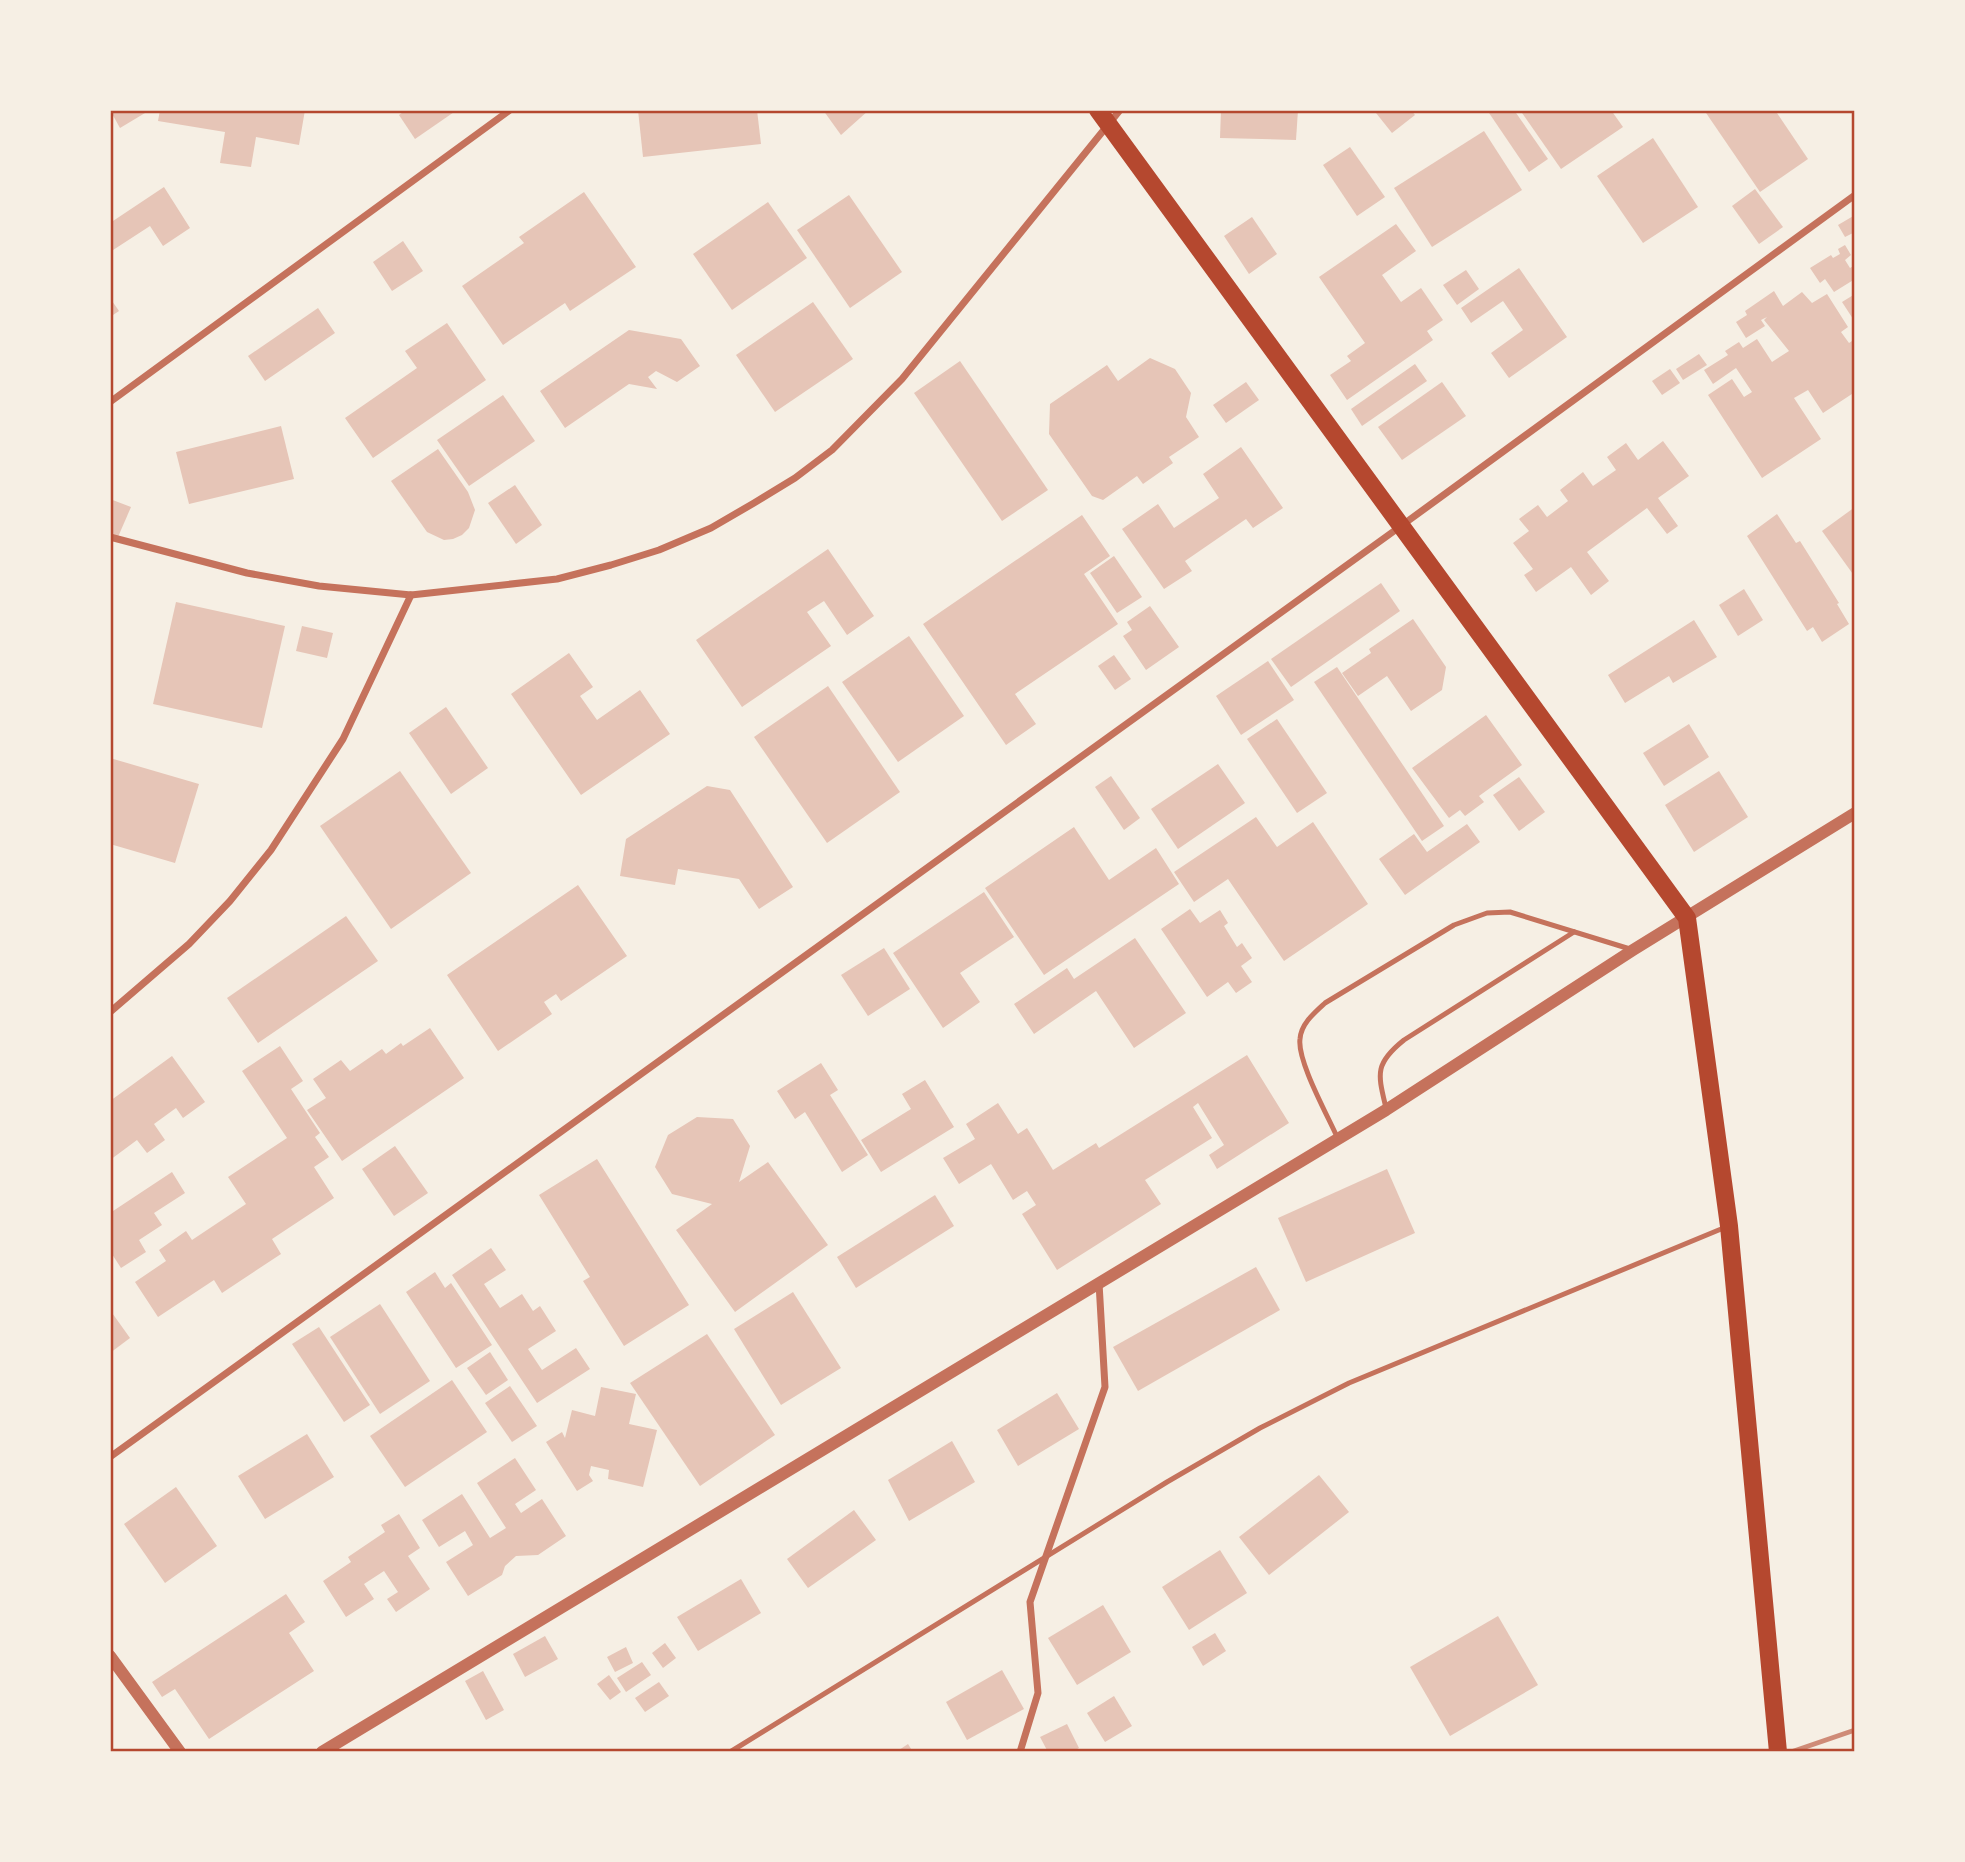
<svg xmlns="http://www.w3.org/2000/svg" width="1965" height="1862" font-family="'IBM Plex Sans',sans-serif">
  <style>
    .building { fill: #e6c5b7 }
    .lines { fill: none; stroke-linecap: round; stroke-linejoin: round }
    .service { stroke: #c5725c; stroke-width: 5 }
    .minor { stroke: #c5725c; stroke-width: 7 }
    .tertiary { stroke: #c5725c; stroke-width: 12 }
    .primary { stroke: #b5482f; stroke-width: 18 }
    .rail { stroke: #cf8b77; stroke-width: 5 }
    .neatline { fill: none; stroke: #b5482f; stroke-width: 2.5 }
  </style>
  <rect width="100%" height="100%" fill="#f6efe4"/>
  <!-- building -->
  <g class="building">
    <path d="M110,110H150L120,128Z"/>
    <path d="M160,110H305L299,145L256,137L251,167L220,163L225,132L158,121Z"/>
    <path d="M406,110H457L415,139L399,115Z"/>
    <path d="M638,110H757L761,144L643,157Z"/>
    <path d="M823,110H869L841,135Z"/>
    <path d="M1221,110H1298L1296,140L1220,138Z"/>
    <path d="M1380,110H1411L1415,115L1392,133L1376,113Z"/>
    <path d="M1487,110H1514L1548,159L1529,172Z"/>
    <path d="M1520,110H1611L1623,127L1561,169Z"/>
    <path d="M1704,110H1775L1808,159L1760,192Z"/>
    <path d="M1484,131L1522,190L1432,247L1394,188Z"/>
    <path d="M1653,138L1698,207L1643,243L1597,176Z"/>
    <path d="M1350,147L1385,197L1357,216L1323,165Z"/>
    <path d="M164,187L190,228L163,246L150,226L110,252V223Z"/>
    <path d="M1755,189L1783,227L1759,244L1732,206Z"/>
    <path d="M584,192L636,267L570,311L565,303L503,345L462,286L524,243L519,237Z"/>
    <path d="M849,195L902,272L850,308L797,230Z"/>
    <path d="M768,202L807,258L732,310L693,254Z"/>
    <path d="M1855,215V232L1845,237L1838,225Z"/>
    <path d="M1252,217L1277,254L1249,274L1224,236Z"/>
    <path d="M1396,224L1416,251L1382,275L1401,302L1421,288L1443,320L1427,331L1433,340L1347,400L1330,375L1351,361L1347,356L1365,343L1319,277Z"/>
    <path d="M403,241L423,271L392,291L373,262Z"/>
    <path d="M1845,245L1851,255L1845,260L1850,268L1855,265V279L1834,292L1825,279L1820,283L1810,268L1831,255L1833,258L1840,254L1838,249Z"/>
    <path d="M1519,268L1567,337L1509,378L1491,353L1523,330L1503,301L1471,323L1461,308Z"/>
    <path d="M1466,270L1479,289L1457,305L1443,285Z"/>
    <path d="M1774,291L1783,306L1802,292L1812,303L1827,294L1848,327L1841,332L1849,343L1855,339V392L1823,413L1808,390L1794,398L1821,439L1762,478L1708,395L1732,379L1744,397L1752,392L1736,368L1713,384L1704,370L1728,355L1725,351L1739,342L1743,348L1757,339L1772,362L1789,351L1764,320L1767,317L1761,320L1765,326L1746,338L1736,322L1747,315L1745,311Z"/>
    <path d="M1855,294V322L1842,302Z"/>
    <path d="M110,298L119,311L110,317Z"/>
    <path d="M813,302L853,359L775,412L736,355Z"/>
    <path d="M318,308L335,333L265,381L248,356Z"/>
    <path d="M447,323L486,380L373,458L345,418L417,368L405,351Z"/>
    <path d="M629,330L681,339L700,366L677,382L656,371L648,377L657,389L629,384L565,428L540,391Z"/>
    <path d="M1699,354L1707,365L1683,380L1676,369Z"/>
    <path d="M1150,358L1175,369L1191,393L1186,417L1199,437L1169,457L1173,463L1143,484L1137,476L1103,500L1092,496L1049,434L1050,404L1107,365L1118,381Z"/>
    <path d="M960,361L1048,490L1002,521L914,393Z"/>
    <path d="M1415,364L1427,381L1362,426L1351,409Z"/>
    <path d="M1670,369L1680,383L1662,395L1652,381Z"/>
    <path d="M1246,382L1259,400L1226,423L1213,405Z"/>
    <path d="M1442,382L1466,416L1402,460L1378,427Z"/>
    <path d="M503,395L535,441L469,486L437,440Z"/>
    <path d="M281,426L294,479L189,504L176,452Z"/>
    <path d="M1663,441L1689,476L1658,498L1678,526L1667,534L1647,508L1587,552L1609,581L1591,595L1571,567L1536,592L1524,575L1533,569L1513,543L1529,531L1519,519L1538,505L1547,517L1568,501L1560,490L1583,472L1593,486L1616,470L1607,457L1626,443L1638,460Z"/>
    <path d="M1241,447L1283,508L1253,528L1246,519L1185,561L1192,571L1164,589L1122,529L1158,504L1174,528L1219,498L1203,474Z"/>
    <path d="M438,449L468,492L475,510L469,528L462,535L453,539L444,540L427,532L391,481Z"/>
    <path d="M515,485L542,525L516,544L488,503Z"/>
    <path d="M110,499L131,507L118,537L110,534Z"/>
    <path d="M1855,507V577L1822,531Z"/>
    <path d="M1777,514L1796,543L1800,541L1839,603L1837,604L1849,624L1822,642L1813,627L1807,631L1747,536Z"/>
    <path d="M1082,515L1110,556L1084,574L1118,624L1015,694L1036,724L1006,745L923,624Z"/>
    <path d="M828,549L874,616L847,635L824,601L807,612L831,646L742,707L696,640Z"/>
    <path d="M1114,556L1142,597L1117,613L1090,573Z"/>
    <path d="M1381,583L1400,611L1291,687L1271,659Z"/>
    <path d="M1744,589L1763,620L1738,636L1719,605Z"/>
    <path d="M176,602L285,626L262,728L153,704Z"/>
    <path d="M1150,606L1179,647L1146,670L1123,636L1132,630L1127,622Z"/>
    <path d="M1413,619L1446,667L1442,690L1411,711L1387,676L1358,696L1342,673L1371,653L1369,649Z"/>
    <path d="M1694,620L1717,657L1673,683L1669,676L1625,703L1608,675Z"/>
    <path d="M302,626L333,633L327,658L296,651Z"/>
    <path d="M909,636L964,716L898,762L842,682Z"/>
    <path d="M569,653L593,687L580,696L597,720L640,690L670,734L581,795L511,694Z"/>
    <path d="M1114,655L1131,679L1115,690L1098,666Z"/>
    <path d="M1268,661L1294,700L1241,735L1216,696Z"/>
    <path d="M1337,667L1444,826L1422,841L1314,682Z"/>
    <path d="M828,686L900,792L827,843L754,737Z"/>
    <path d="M446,707L488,768L451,794L409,733Z"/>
    <path d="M1486,715L1522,765L1479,796L1484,802L1465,816L1460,810L1449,818L1412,768Z"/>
    <path d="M1277,719L1327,793L1297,813L1247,739Z"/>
    <path d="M1689,724L1709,757L1664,786L1643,753Z"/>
    <path d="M110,758L199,784L175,863L110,844Z"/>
    <path d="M1218,764L1245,803L1178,849L1151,809Z"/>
    <path d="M400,771L471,873L391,929L320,826Z"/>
    <path d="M1719,771L1748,817L1694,852L1665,805Z"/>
    <path d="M1111,776L1140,818L1124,830L1095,787Z"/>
    <path d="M1519,777L1545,812L1519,831L1493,795Z"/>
    <path d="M707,786L730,790L793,887L759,909L739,879L678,869L675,885L620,876L626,839Z"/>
    <path d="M1256,817L1277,847L1313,822L1368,904L1284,961L1228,879L1194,902L1174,872Z"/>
    <path d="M1467,824L1480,842L1405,895L1379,859L1414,834L1427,852Z"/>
    <path d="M1074,827L1109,880L1156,848L1179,884L1044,975L985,888Z"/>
    <path d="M578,885L627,956L561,1001L556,994L544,1002L552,1014L498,1051L447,975Z"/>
    <path d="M984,892L1014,937L960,973L980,1002L943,1028L893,953Z"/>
    <path d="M1190,909L1200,923L1220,910L1228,923L1224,926L1237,947L1242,943L1252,958L1241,966L1252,982L1236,993L1228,982L1207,997L1161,929Z"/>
    <path d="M346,916L378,961L258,1043L227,998Z"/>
    <path d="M1135,938L1186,1013L1134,1048L1096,991L1034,1034L1014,1004L1067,968L1074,979Z"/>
    <path d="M884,948L910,989L868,1016L841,975Z"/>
    <path d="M430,1028L464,1078L342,1161L307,1110L326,1098L313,1079L341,1060L350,1071L382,1049L386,1054L401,1043L403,1046Z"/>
    <path d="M280,1046L303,1081L291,1089L320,1133L315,1137L329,1157L314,1167L334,1198L272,1239L281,1254L222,1293L214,1280L158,1317L135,1282L166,1261L159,1250L186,1231L192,1240L246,1204L228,1177L287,1138L242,1071Z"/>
    <path d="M1247,1055L1289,1123L1217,1169L1209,1155L1224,1145L1198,1103L1193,1107L1212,1138L1145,1180L1161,1204L1057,1270L1022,1214L1036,1205L1027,1191L1013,1200L991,1164L959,1184L943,1158L975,1139L966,1124L998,1103L1018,1134L1027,1128L1053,1170L1096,1143L1099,1148Z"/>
    <path d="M172,1056L205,1102L183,1118L176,1108L154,1124L165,1140L147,1153L137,1140L110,1160V1101Z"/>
    <path d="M821,1063L838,1090L830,1095L868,1155L842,1172L805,1112L795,1119L777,1091Z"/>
    <path d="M925,1080L954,1127L881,1172L861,1140L911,1109L902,1094Z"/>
    <path d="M697,1117L733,1119L750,1146L739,1182L768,1162L828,1245L735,1312L676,1230L712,1204L672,1194L655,1167L668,1135Z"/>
    <path d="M395,1146L428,1193L394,1216L362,1169Z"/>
    <path d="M597,1159L689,1305L624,1346L583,1281L590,1277L539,1195Z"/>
    <path d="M1387,1169L1415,1233L1306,1282L1278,1218Z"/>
    <path d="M172,1172L185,1193L154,1213L162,1225L139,1240L146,1252L121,1268L110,1251V1213Z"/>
    <path d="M935,1195L954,1226L856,1288L837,1257Z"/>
    <path d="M491,1248L506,1270L484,1284L500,1308L522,1294L533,1311L540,1306L556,1331L528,1349L542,1370L576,1348L590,1369L537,1403L452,1275Z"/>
    <path d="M1256,1267L1280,1310L1138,1391L1113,1347Z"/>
    <path d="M435,1272L445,1288L451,1283L492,1345L456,1368L406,1292Z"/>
    <path d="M793,1292L841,1368L781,1405L734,1329Z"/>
    <path d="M380,1304L430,1381L380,1414L330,1337Z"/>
    <path d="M110,1310L130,1338L110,1353Z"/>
    <path d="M319,1327L370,1405L344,1422L292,1344Z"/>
    <path d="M707,1334L775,1435L700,1486L630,1383Z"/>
    <path d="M490,1352L508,1380L486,1395L467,1368Z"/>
    <path d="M452,1380L487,1432L405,1487L370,1436Z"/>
    <path d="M510,1386L537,1426L512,1442L485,1403Z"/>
    <path d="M601,1387L636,1394L629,1424L657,1430L643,1487L608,1479L609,1470L591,1466L589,1475L593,1481L577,1491L546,1442L562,1432L565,1438L572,1410L595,1416Z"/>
    <path d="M1057,1393L1079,1429L1018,1466L997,1430Z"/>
    <path d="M307,1434L334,1477L265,1519L238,1476Z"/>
    <path d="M952,1441L975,1482L909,1521L888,1480Z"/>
    <path d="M515,1458L536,1490L515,1504L521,1513L542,1499L566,1536L538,1555L516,1556L505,1566L502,1575L468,1596L446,1562L473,1545L465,1531L439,1547L422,1520L462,1494L490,1538L506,1528L477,1483Z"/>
    <path d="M1319,1475L1349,1512L1269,1575L1239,1537Z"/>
    <path d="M176,1487L217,1546L165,1583L124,1524Z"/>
    <path d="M854,1510L876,1540L808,1588L787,1559Z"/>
    <path d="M399,1514L420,1548L408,1556L430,1589L396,1612L387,1599L398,1592L384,1571L364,1584L374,1599L346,1617L323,1581L351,1562L348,1557L385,1532L381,1525Z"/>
    <path d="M1220,1550L1247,1593L1189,1630L1162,1587Z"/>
    <path d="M741,1579L761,1613L698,1651L677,1617Z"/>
    <path d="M286,1594L305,1622L289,1633L314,1671L209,1739L175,1689L162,1697L152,1682Z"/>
    <path d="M1103,1605L1131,1652L1077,1685L1048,1638Z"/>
    <path d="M1498,1616L1538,1685L1450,1736L1410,1667Z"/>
    <path d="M1215,1633L1226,1651L1203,1666L1192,1647Z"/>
    <path d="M545,1636L558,1659L525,1677L513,1654Z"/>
    <path d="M665,1643L676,1658L663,1668L652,1653Z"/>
    <path d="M626,1647L633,1663L615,1672L607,1657Z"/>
    <path d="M642,1662L651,1675L626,1692L617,1678Z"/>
    <path d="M1002,1670L1024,1709L967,1740L946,1702Z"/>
    <path d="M483,1671L504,1710L486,1720L465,1681Z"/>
    <path d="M609,1675L621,1692L610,1700L597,1684Z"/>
    <path d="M659,1682L669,1696L645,1712L635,1698Z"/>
    <path d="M1114,1696L1132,1726L1105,1742L1087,1713Z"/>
    <path d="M1067,1724L1079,1748L1072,1752H1048L1040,1737Z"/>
    <path d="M908,1744L913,1752H896Z"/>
  </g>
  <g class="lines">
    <!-- service -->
    <g class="service">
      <path d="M1386,1108C1378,1074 1374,1064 1404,1040L1574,932"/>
      <path d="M1338,1139C1328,1116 1297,1061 1300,1039C1301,1024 1314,1013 1325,1003L1454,925L1487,913L1510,912L1630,949"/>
      <path d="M730,1752L1167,1482L1260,1428L1349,1383L1726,1227"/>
    </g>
    <!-- minor -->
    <g class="minor">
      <path d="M110,402L510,110"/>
      <path d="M110,537L247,573L319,586L411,595L557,579L611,565L659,550L711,528L754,503L795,478L832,450L902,379L1120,110"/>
      <path d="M110,1012L189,944L230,901L271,850L343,739L411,595"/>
      <path d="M110,1457L1401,526L1855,195"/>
      <path d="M1020,1752L1038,1693L1030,1602L1105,1387L1099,1283"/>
    </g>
    <!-- tertiary -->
    <g class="tertiary">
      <path d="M110,1656L180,1752"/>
      <path d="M322,1752L1386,1110L1633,950L1855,813"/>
    </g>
    <!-- primary -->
    <path class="primary" d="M1098,110L1687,918L1729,1226L1778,1752"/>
    <!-- rail -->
    <path class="rail" d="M1791,1752L1855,1730"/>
  </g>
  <!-- border -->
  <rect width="1965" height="1862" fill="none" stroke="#f6efe4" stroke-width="224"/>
  <rect x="112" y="112" width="1741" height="1638" class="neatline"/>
</svg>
